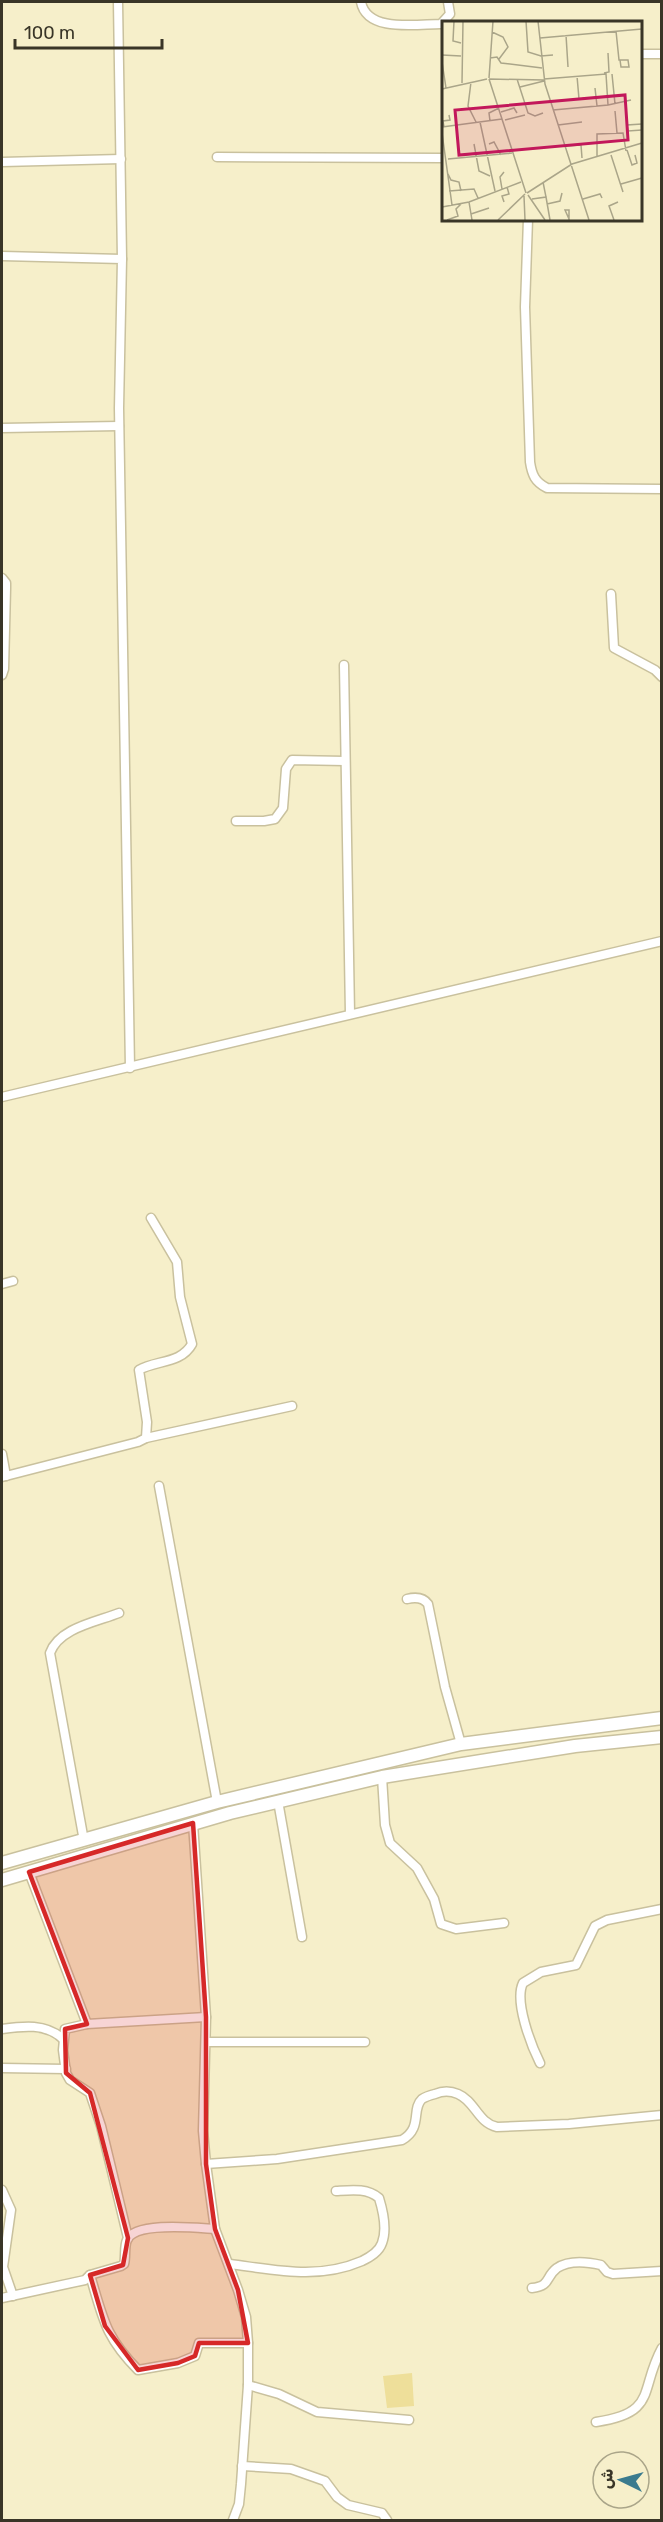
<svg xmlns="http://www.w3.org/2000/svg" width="663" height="2522" font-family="Rubik,Cairo,sans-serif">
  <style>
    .green { fill: #eedf9a }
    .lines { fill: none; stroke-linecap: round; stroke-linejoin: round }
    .street-casing { stroke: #c9c19e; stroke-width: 11 }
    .secondary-casing { stroke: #c9c19e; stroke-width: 15 }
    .street { stroke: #fff; stroke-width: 8 }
    .secondary { stroke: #fff; stroke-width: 12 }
    .marked { fill: #d62828; fill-opacity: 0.2; stroke: #d62828; stroke-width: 4.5; stroke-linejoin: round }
    .inset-road { fill: none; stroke: #aaa589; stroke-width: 1.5 }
    .view { fill: #c2185b; fill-opacity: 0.15; stroke: #c2185b; stroke-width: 3 }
    .inset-edge { fill: none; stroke: #393527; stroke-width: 3 }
  </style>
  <rect width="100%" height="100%" fill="#f6efca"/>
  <!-- green -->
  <path class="green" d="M412,2373L414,2406L387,2408L383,2376Z"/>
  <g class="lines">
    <!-- street casing -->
    <g class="street-casing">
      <g id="street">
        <path d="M118,2L122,259"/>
        <path d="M361,2C367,33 417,24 441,24L450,14L448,2"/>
        <path d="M640,54H662"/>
        <path d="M217,157L444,158"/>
        <path d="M2,162L121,159"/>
        <path d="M528,219L525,307L530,462C532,475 535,482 547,488L662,489"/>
        <path d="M2,256L122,259L119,408L130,1068"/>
        <path d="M2,428L119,426"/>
        <path d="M2,578L6,583V588L4,669L2,675"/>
        <path d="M611,594L614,648L655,670L662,677"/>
        <path d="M344,665L350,1014"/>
        <path d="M236,821H264L275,819L283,808L286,769L292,760L345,761"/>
        <path d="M2,1097L662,941"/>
        <path d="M2,1284L13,1281"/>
        <path d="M146,1438L292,1406"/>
        <path d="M2,1454L6,1476"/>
        <path d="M2,1477L138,1442L146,1438L147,1422L139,1370C156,1360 181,1364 192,1344L180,1297L177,1262L151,1218"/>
        <path d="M159,1486L217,1802"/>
        <path d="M407,1599C415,1597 423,1597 428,1604L445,1687L461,1744"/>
        <path d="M382,1777L385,1825L390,1843L417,1868L434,1899L441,1924L456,1929L504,1923"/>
        <path d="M278,1801L302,1937"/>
        <path d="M193,1823L206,2017L203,2131L206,2164L215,2229L238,2290L246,2317L248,2343V2385L241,2484L239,2504L233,2520"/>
        <path d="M84,1841L50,1653C59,1628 96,1622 119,1613"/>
        <path d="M29,1872L87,2024L206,2017"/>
        <path d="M87,2024L65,2029L63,2050L66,2073L70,2080L90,2093L101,2126L128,2238"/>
        <path d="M2,2029C23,2026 46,2023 63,2039"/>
        <path d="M206,2042H365"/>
        <path d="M540,2063C531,2045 514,2001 523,1983L541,1972L576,1965L595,1926L607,1920L662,1909"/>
        <path d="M2,2068L66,2069"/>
        <path d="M206,2164L277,2159L402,2140C423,2128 411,2109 422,2099C425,2097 431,2095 435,2094C442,2091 451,2091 458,2094C475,2101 478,2123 497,2127L569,2124L662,2115"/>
        <path d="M2,2190L11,2210L3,2267L13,2296"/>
        <path d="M230,2264C276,2270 318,2280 362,2261C370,2257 379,2252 382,2243C387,2230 383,2211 379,2198C367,2188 352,2190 336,2191"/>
        <path d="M90,2275C103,2318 105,2337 138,2370L178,2363L195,2356L199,2343H248"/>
        <path d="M532,2288C551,2286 545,2277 557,2268C569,2260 588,2262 601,2265L607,2272L613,2274L662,2271"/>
        <path d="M2,2298L85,2280L90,2275L121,2266L124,2264C126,2257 124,2246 127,2240C135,2221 197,2228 215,2229"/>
        <path d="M248,2385L279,2394L317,2412L409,2420"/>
        <path d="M596,2422C658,2413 639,2390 662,2348"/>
        <path d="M242,2466L291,2469L325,2481L337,2497L348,2505L382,2513L387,2520"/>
      </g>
    </g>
    <!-- secondary casing -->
    <g class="secondary-casing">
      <g id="secondary">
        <path d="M2,1863L217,1802L461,1744L662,1718"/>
        <path d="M2,1880L230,1813L382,1777L575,1746L662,1737"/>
      </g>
    </g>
    <!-- street -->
    <use href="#street" class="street"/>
    <!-- secondary -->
    <use href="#secondary" class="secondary"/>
  </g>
  <!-- marked area -->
  <path class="marked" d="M193,1823L206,2017V2164L215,2229L238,2290L248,2343H199L195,2356L178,2363L138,2370L105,2326L90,2275L123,2265L128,2238L90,2093L66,2073L65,2029L87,2024L29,1872Z"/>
  <!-- overview -->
  <g transform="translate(442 21)">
    <rect width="200" height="200" fill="#f6efca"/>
    <path class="inset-road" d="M12,0L11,20L19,22M84,0L86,31L99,35L111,34M96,0L103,63L147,199M174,10L177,39H186L187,46H179L178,39M50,11L61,16L66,26L57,38M124,14L126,46M98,17L200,8M0,34L19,35M48,37L55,36L59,42L100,47M0,41L4,67M162,52L167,51L166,32M170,53L173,83M135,55L137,78L146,77M47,57L51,0M47,58L102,59M47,58L84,172M75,58L86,92L93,95L101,92M102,58L164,53L166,84L111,89M29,61L26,85L34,101M20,62L21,0M78,66L102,60M153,67L155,85M0,68L45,58M166,84L189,79M173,90L175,112M59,91L72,87L75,92M63,99L83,94M48,100L47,92L57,87M38,101L53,170M200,103L185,104L186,110L200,109M116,104L140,101M0,106L60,98M2,106L1,100L8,99L7,94M0,112L10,184M32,123L37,150L48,155M47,123L52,121L59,134M123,125L139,124L140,137M185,129L190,144L195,142L193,134M169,134L181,171M155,136V113L181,112L184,130M6,138L70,132M6,153L9,159L17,161L19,170M179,163L200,157M60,168L58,156L62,151M7,170L32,168L36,177M85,172L130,143L200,122M86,174L103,199M82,175L83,199M104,176L108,199M90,178L104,176L101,161M141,178L158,173L160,177M27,181L30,199M62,181L60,175L67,173L65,166M105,183L118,180L120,172M0,186L27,181L79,161M29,193L47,187M127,198L123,189H127V199M5,199L16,195L14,188L19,183M56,199L83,173M172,199L167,185L176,181"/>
    <path class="view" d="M183,74L186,119L17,134L13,89Z"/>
    <rect width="200" height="200" class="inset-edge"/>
  </g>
  <!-- border -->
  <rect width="663" height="2522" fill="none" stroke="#393527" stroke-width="6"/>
  <!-- north arrow -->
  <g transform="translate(621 2480) rotate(275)"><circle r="28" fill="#f6efca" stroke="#aaa589" stroke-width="1.5"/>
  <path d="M0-4.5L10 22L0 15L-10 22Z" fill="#3b7b8e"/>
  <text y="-9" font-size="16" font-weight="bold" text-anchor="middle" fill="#393527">ش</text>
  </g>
  <!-- scale -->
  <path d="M15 39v9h147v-9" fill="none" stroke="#393527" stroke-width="3"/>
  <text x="24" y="39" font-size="18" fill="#393527" stroke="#f6efca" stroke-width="4.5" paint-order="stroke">100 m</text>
</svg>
